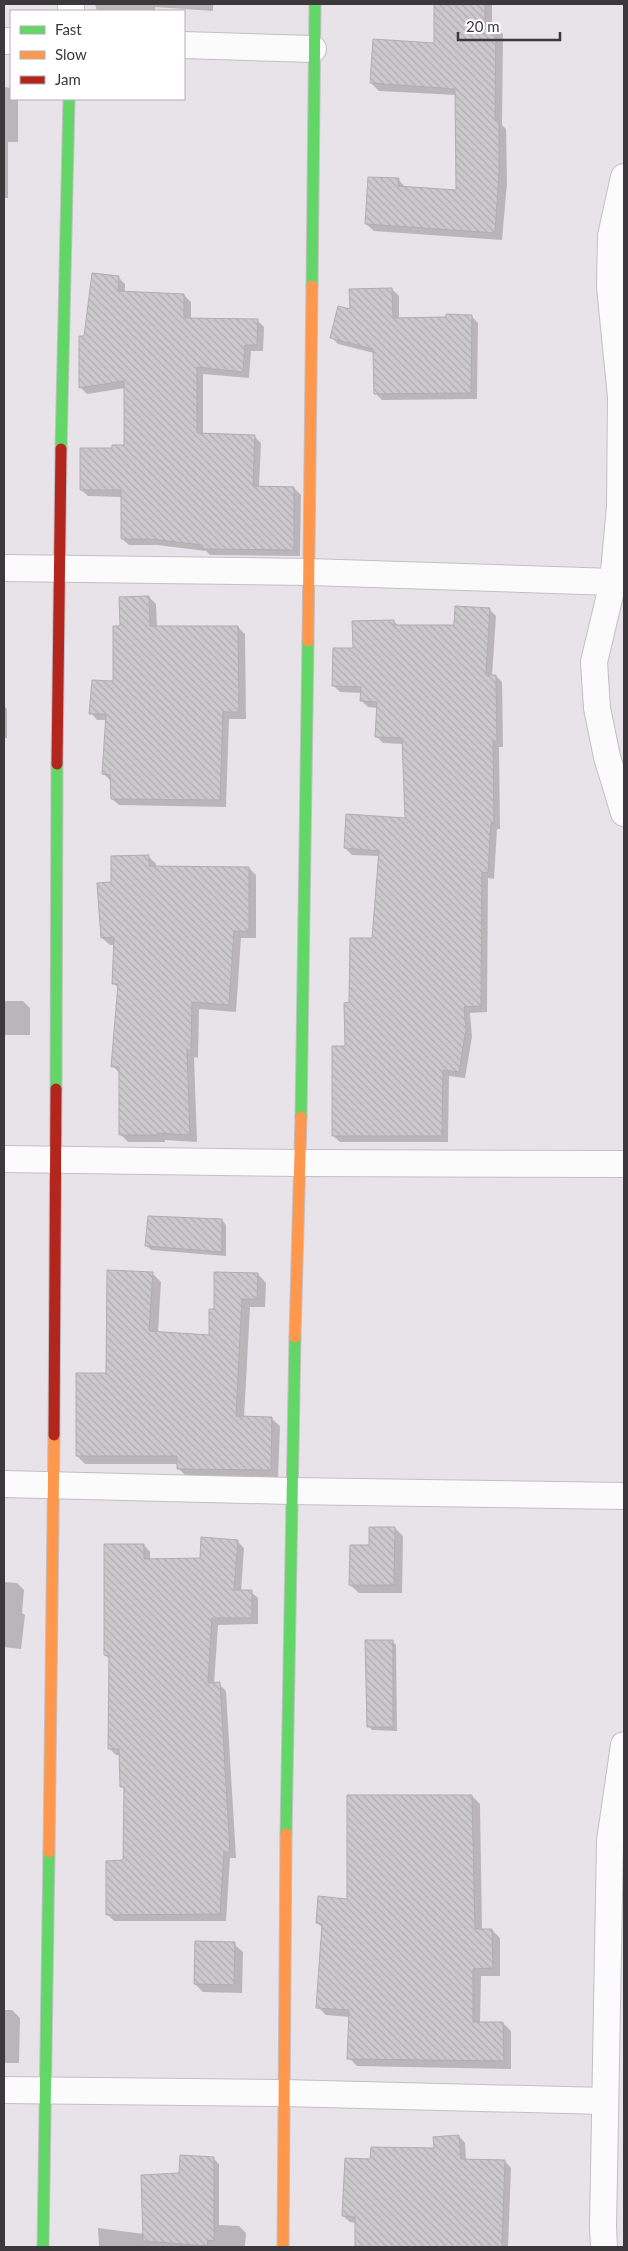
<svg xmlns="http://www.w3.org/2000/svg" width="628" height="2251" font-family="Lato,sans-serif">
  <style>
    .shadow { fill: #0003 }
    .building { fill: url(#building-back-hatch); stroke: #b1adb2 }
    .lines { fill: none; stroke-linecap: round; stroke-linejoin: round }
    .street-casing { stroke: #c3bfc4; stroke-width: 28 }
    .fast-casing { stroke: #c3bfc4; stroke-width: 13 }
    .slow-casing { stroke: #c3bfc4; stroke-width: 13 }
    .jam-casing { stroke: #c3bfc4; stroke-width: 13 }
    .street { stroke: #fcfbfc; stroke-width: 26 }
    .fast { stroke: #63d668; stroke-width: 11 }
    .slow { stroke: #ff974d; stroke-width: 11 }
    .jam { stroke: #b3261e; stroke-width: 11 }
  </style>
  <defs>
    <pattern id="building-back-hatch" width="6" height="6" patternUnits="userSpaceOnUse" patternTransform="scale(1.25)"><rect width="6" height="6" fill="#ccc9cd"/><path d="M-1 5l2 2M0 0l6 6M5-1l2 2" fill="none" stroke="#b0adb1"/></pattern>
  </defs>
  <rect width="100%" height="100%" fill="#e8e3e8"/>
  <!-- shadow -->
  <g class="shadow">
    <path d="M95,4H213V11L155,7V11H97Z"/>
    <path d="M435,4H492V27H495L503,34L502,125L506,129L507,183L502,240L374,231L366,224L398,179L406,188L457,191L456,95L379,91L371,83L435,44Z"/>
    <path d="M4,87L11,88V99H18V142H8V198H4Z"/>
    <path d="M119,278L125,284V293L184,295L191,302V319L257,320L264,327L263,351H251L249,378L203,374V434L255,437L261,443L259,487L294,488L301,495L300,556L210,555L206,551L157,545H129L122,539V497L88,496L81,490L113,449L125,446V388L87,394L80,387L85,337Z"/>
    <path d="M392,289L399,296V320L471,316L478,323L477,399L382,400L375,393L374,353L338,344L331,337L351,311Z"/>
    <path d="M149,597L156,604L157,627H238L245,634L246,719H229L226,807L119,805L112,799L111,781L104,774L107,720H97L91,713L114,683L122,627Z"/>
    <path d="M489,609L496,616L492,676H496L502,682L503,747H499L500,829H497L494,879L488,878L487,1012L470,1013L472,1037L465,1078L449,1076L448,1142H340L333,1136L347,1047L351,1004L373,939L380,856L352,855L345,848L406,819L403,744L383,743L376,736L378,708L368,707L362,701V693L340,692L334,686L354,649L394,621L398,626L455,627Z"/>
    <path d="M4,706L7,709V738H4Z"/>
    <path d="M148,856L156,864V867L249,868L256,875V938H241L236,1012L199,1009L198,1058L194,1057L197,1142L165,1140V1142H128L120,1134V1074L113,1066L119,988L113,983L115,945H110L102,938L113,883Z"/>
    <path d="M4,1001H23L30,1008V1035H4Z"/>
    <path d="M222,1220L226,1225V1256L151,1250L147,1246Z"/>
    <path d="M152,1273L161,1282L158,1333L211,1336L216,1310L258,1274L266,1283L265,1307H250L244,1418H271L280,1426L278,1478L187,1477L178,1468L179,1464H85L77,1456L108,1374Z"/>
    <path d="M395,1528L403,1536L402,1593H359L350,1585L370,1546Z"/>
    <path d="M237,1541L244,1548L241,1592H251L258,1598V1624L218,1625L214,1684H219L226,1691L236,1858H230L226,1921H114L107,1914L125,1862V1790L121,1786V1755H116L109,1748L110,1660L105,1655L144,1545L150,1552V1560H201Z"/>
    <path d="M4,1582L17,1583L24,1590L22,1613L25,1615L21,1649L4,1647Z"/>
    <path d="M392,1641L396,1645L397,1731L372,1730L368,1726Z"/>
    <path d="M472,1796L480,1804L482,1930H492L500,1938V1976H481L480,2023H503L511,2031V2069L357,2066L349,2058L350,2017L326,2015L318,2007L323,1928L317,1923L349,1900Z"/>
    <path d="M234,1944L243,1952L242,1993L203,1992L195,1984Z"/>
    <path d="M4,2010H12L20,2018L19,2063H4Z"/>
    <path d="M459,2136L465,2143L466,2161H505L511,2168L508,2247H356V2223L350,2222L343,2216L372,2160L435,2149Z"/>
    <path d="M213,2158L219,2164V2225L239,2226L246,2233L245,2247H99L98,2228L144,2234L180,2174Z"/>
  </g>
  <!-- building -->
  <g class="building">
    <path d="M434,4H485V25H496L495,120H499V174L495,233L365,224L368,177L399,178L398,186L456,190L455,89L370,83L373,39L434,43Z"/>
    <path d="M92,273L119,276L118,291L184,294V318L258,319L257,345H245L243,372L197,367V433L255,435L253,486L294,487V550L202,549V545L150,539H121V490H80V448H112V445H124V381L79,388V336H84Z"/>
    <path d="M392,288L393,318L446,317V314L472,315L471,393L374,394L373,349L330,338L338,306L350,309L349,289Z"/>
    <path d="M149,596L150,626H238L239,712H223L220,800L111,799L110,775L102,774L106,714H89L92,680L113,681V626H120L119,597Z"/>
    <path d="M455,606L490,608L486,675H496L497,741H493L494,823H491L488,873L482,872L481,1006L464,1007L466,1030L459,1072L443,1070L442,1136H332V1046H345L344,1003L349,1002L350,938H372L379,851L344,848L346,814L405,818L402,738L375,737L377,702L360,701L361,687L332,686L333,648H353L352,621L394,620V625H454Z"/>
    <path d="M149,855V866L249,867V931H234L229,1005L192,1002L191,1050H187L190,1135L158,1133V1135H119V1067H111L118,984H112L114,937L101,938L97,883L111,882V856Z"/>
    <path d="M148,1216L222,1219V1252L145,1246Z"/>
    <path d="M107,1270L153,1272L149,1331L209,1335V1309H214V1272L258,1273L257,1299H242L236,1416L272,1417L271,1470L177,1469V1456H76V1373H106Z"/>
    <path d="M369,1527H395L394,1585H349L350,1545H369Z"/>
    <path d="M201,1537L238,1540L234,1590H252V1618H212L208,1683L220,1682L230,1852H224L220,1914L106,1915V1861L123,1860L124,1787H120L119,1749H108L109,1656L104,1655V1544H144V1559L200,1558Z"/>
    <path d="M365,1640H393V1727H367Z"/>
    <path d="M347,1795H472L475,1929H492L493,1968L473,1969V2022H503L504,2061L347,2059L349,2010L316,2008L322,1924L316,1923L318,1896L347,1899Z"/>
    <path d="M195,1941L235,1942L234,1985L194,1984Z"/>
    <path d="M459,2135L461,2159L505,2160L502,2247H355V2217L342,2216L345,2158L370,2159L371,2147L434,2148L433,2137Z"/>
    <path d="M180,2155L214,2157V2241L208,2240L207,2246L143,2241L141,2175L179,2173Z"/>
  </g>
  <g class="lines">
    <!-- street casing -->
    <g class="street-casing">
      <g id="street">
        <path d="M71,11V4"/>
        <path d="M4,41H11"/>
        <path d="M184,45L313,49"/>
        <path d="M624,177L611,236L610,287L621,397L620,507L613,582L594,662L597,708L607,757L624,813"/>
        <path d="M4,568L309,572L613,582"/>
        <path d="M4,1159L300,1163L624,1164"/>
        <path d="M4,1484L291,1491L624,1496"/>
        <path d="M4,2090L283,2093L605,2101"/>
        <path d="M604,2247L603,2227L610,1841L624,1745"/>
      </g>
    </g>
    <!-- fast casing -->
    <g class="fast-casing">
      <g id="fast">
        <path d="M312,286L315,4"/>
        <path d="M61,449L69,99"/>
        <path d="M56,1089L57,764"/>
        <path d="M301,1117L308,641"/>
        <path d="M286,1834L295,1337"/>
        <path d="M43,2247L49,1852"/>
      </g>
    </g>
    <!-- slow casing -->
    <g class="slow-casing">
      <g id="slow">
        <path d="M308,641L312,286"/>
        <path d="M295,1337L301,1117"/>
        <path d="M49,1852L54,1435"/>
        <path d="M283,2247L286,1834"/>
      </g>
    </g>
    <!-- jam casing -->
    <g class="jam-casing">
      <g id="jam">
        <path d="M57,764L61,449"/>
        <path d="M54,1435L56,1089"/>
      </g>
    </g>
    <!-- street -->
    <use href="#street" class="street"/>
    <!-- fast -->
    <use href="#fast" class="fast"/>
    <!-- slow -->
    <use href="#slow" class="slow"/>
    <!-- jam -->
    <use href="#jam" class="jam"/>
  </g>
  <!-- border -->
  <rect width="628" height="2251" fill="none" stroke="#3c393d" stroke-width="10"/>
  <!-- legend -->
  <rect x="10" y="10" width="175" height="90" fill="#ffffff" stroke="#b1b0b1"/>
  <rect x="20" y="26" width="25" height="8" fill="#63d668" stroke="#b1b0b1"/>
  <text x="55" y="35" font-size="15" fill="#3c393d">Fast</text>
  <rect x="20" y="51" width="25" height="8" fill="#ff974d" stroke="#b1b0b1"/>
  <text x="55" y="60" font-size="15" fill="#3c393d">Slow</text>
  <rect x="20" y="76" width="25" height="8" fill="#b3261e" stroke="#b1b0b1"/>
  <text x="55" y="85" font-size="15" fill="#3c393d">Jam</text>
  <!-- scale -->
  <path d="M458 32v8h102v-8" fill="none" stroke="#3c393d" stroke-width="2.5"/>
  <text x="466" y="32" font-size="15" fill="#3c393d" stroke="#ffffff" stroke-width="4" paint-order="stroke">20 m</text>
</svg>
